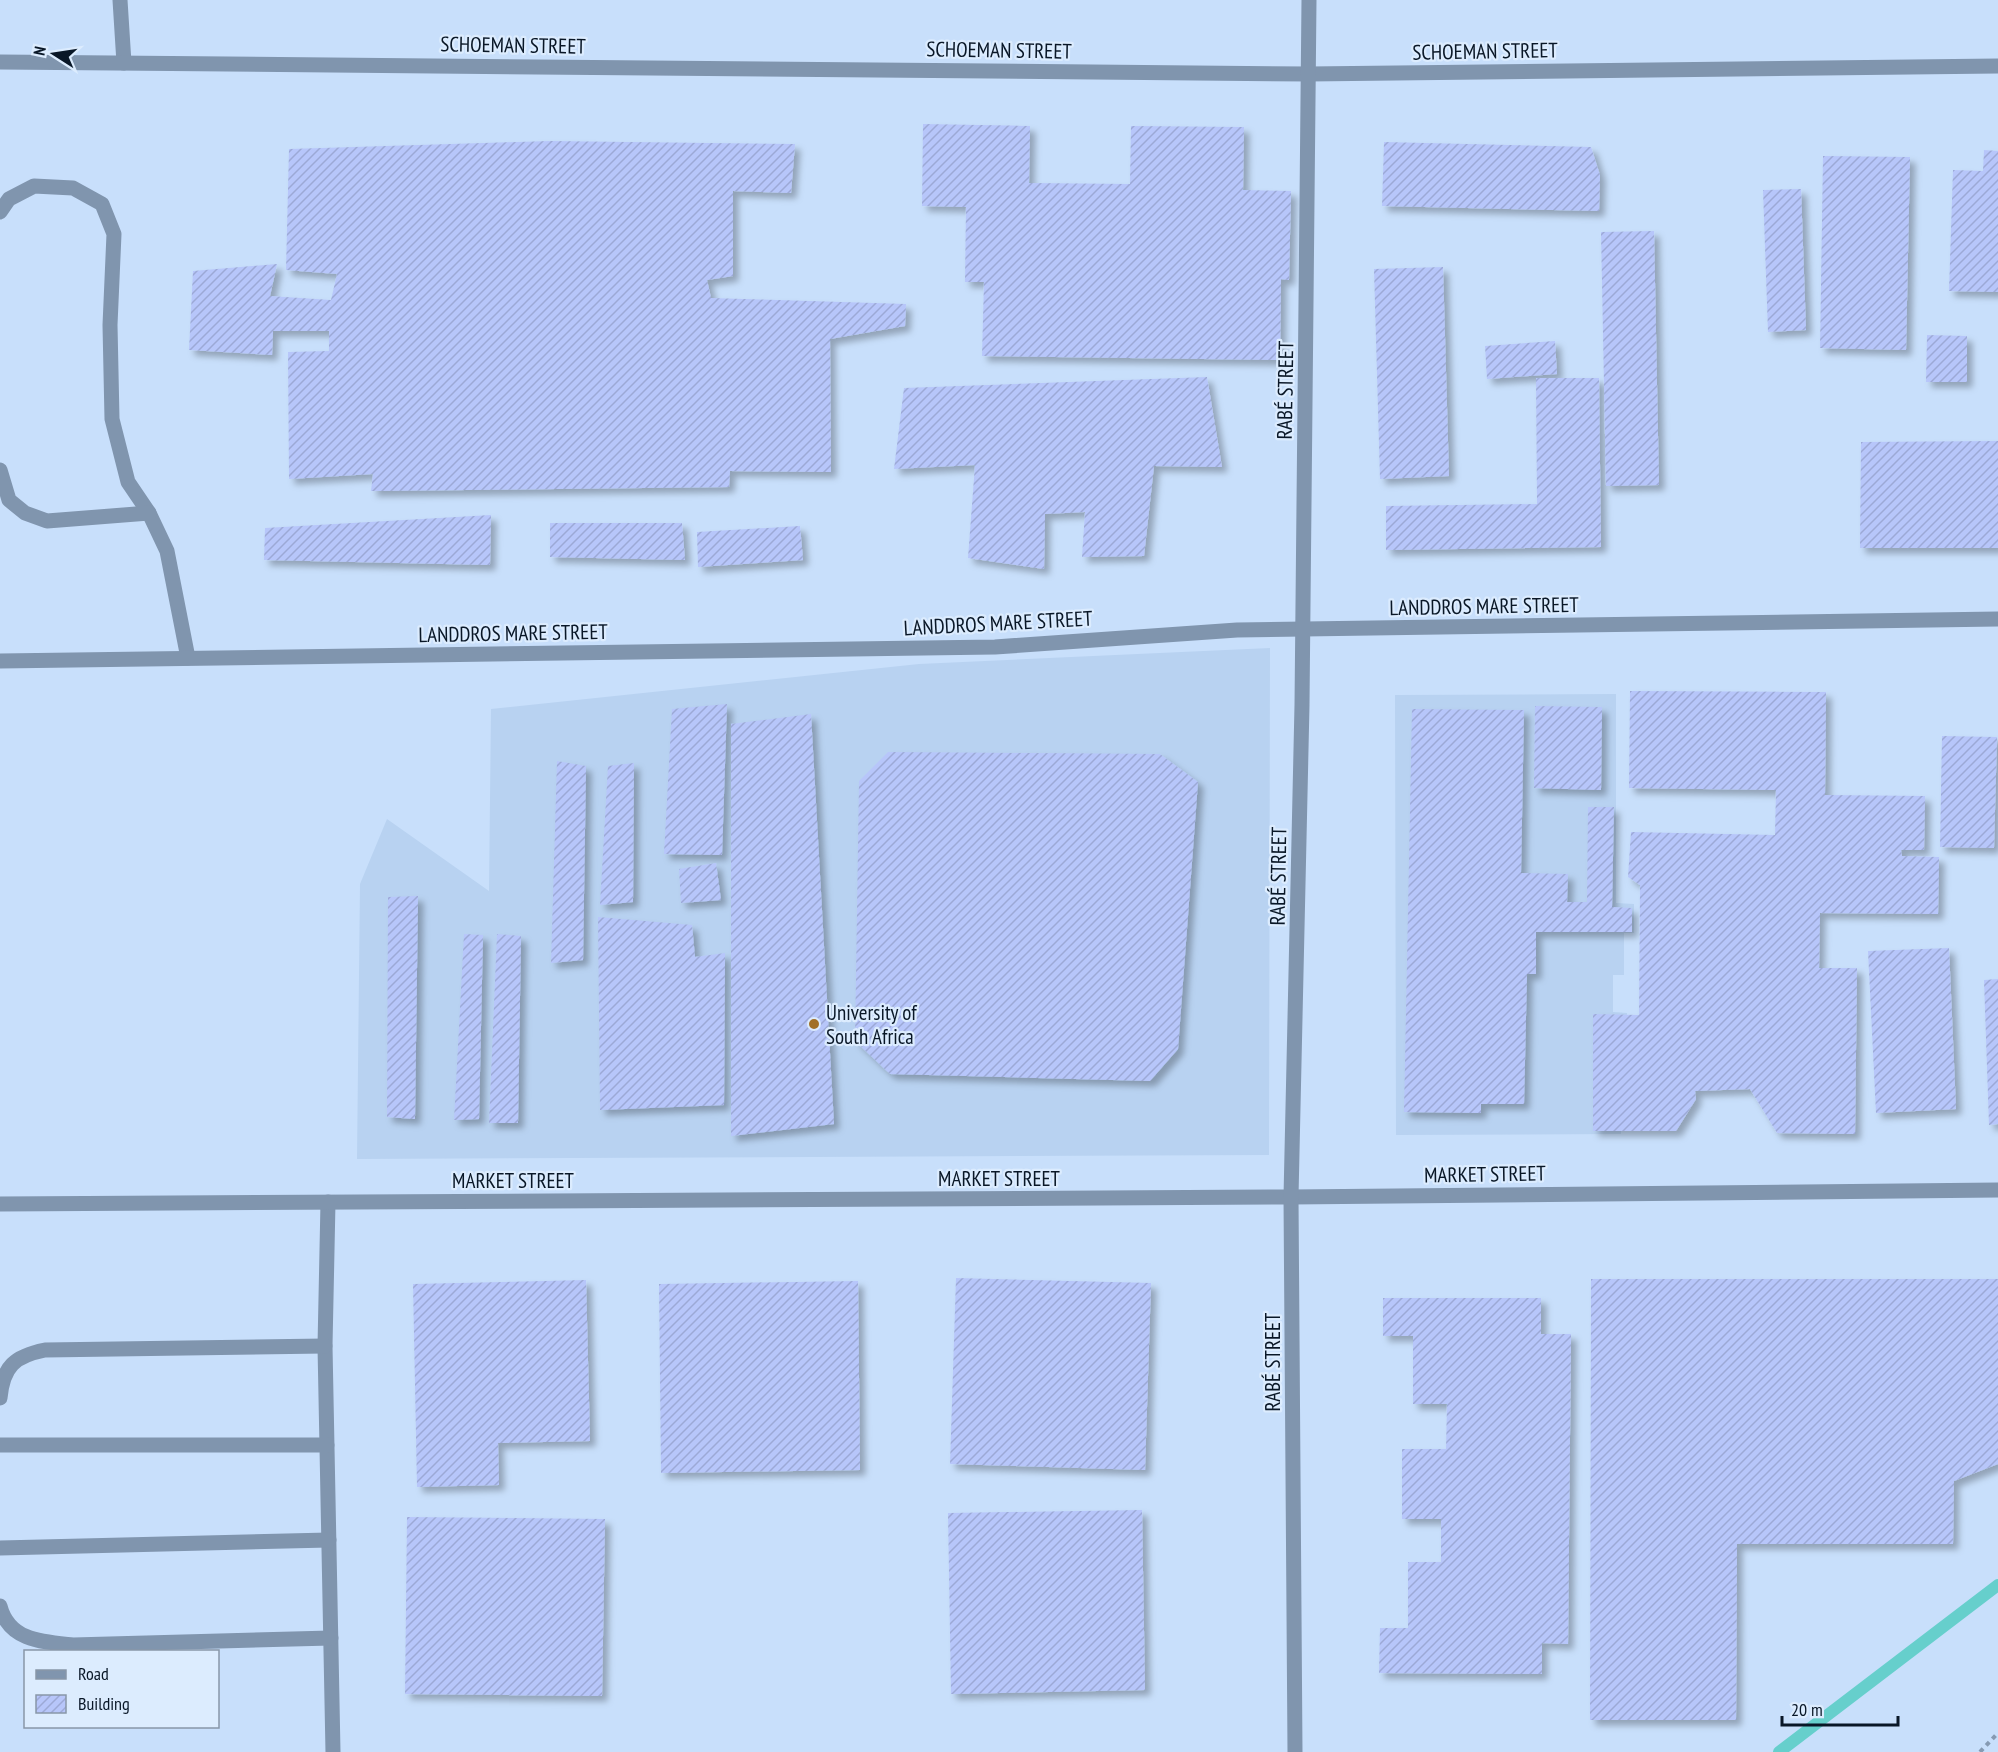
<svg xmlns="http://www.w3.org/2000/svg" width="1998" height="1752" font-family="'PT Sans Narrow',sans-serif">
  <style>
    .built { fill: #b8d2f1 }
    .lines { fill: none; stroke-linecap: round; stroke-linejoin: round }
    .stream { stroke: #66cfcc; stroke-width: 12 }
    .building { fill: url(#building-hatch); filter: url(#shadow) }
    .path { stroke: #869ab2; stroke-width: 4; stroke-dasharray: 4.5 4.5; stroke-linecap: butt }
    .lane { stroke: #8095ae; stroke-width: 15 }
    .street { stroke: #8095ae; stroke-width: 15 }
    .poi-dot { fill: #a27026; stroke: #dcecfe; stroke-width: 2 }
    .labels { text-anchor: middle; dominant-baseline: central; stroke-width: 4.5; stroke-linejoin: round; paint-order: stroke }
    .street-label { font-size: 21px; fill: #091727; stroke: #dcecfe }
    .poi-label { font-size: 21px; fill: #091727; stroke: #dcecfe; text-anchor: start }
  </style>
  <defs>
    <pattern id="building-hatch" width="6" height="6" patternUnits="userSpaceOnUse" patternTransform="scale(1.5)"><rect width="6" height="6" fill="#b7c6fa"/><path d="M-1 1l2-2M0 6l6-6M5 7l2-2" fill="none" stroke="#9ca9d6"/></pattern>
    <filter id="shadow"><feDropShadow dx="5.5" dy="5.5" stdDeviation="3" flood-color="#0004"/></filter>
  </defs>
  <rect width="100%" height="100%" fill="#c8dffb"/>
  <!-- built -->
  <g class="built">
    <path d="M1270,648L1269,1155L357,1159L360,884L387,819L489,891L491,709L919,664Z"/>
    <path d="M1616,694V903L1634,904V933H1624V975H1613V1012L1627,1013V1118H1621V1134L1396,1135L1395,695Z"/>
  </g>
  <g class="lines">
    <!-- stream -->
    <path class="stream" d="M1779,1752L1998,1585"/>
  </g>
  <!-- building -->
  <g class="building">
    <path d="M923,124L1030,126L1029,183L1130,184L1131,126L1244,127L1243,190L1291,191L1289,280L1281,279L1280,360L982,356L984,282H965L966,207L922,206Z"/>
    <path d="M550,141L795,144L791,193L733,191V276L707,280L711,298L906,304L905,326L830,339L831,472L730,471L729,487L371,491L373,474L289,479L288,352L329,351V331H273L272,355L189,350L193,271L277,264L270,296L331,300L337,274L286,270L289,149Z"/>
    <path d="M1384,142L1591,147L1600,175L1599,211L1382,206Z"/>
    <path d="M1984,150L1998,151V292L1949,291L1953,170L1983,171Z"/>
    <path d="M1823,156L1910,157L1906,350L1820,348Z"/>
    <path d="M1801,189L1806,330L1768,332L1763,190Z"/>
    <path d="M1654,231L1659,485L1606,486L1601,232Z"/>
    <path d="M1443,267L1449,476L1380,479L1374,269Z"/>
    <path d="M1927,335L1967,336V382H1926Z"/>
    <path d="M1555,341L1557,374L1487,379L1485,346Z"/>
    <path d="M1207,377L1222,467L1154,466L1144,556L1082,557L1085,512L1045,514L1044,569L968,558L975,465L894,469L904,388Z"/>
    <path d="M1536,378H1599L1601,547L1386,550V506L1537,504Z"/>
    <path d="M1998,441V548H1860L1861,442Z"/>
    <path d="M491,515L490,565L264,560L265,528Z"/>
    <path d="M550,523H682L685,560L550,557Z"/>
    <path d="M800,526L803,560L698,567L697,532Z"/>
    <path d="M1630,691L1826,692L1825,795L1925,796L1924,850H1901L1902,856L1939,857L1938,914L1820,913L1819,968H1857L1855,1134L1777,1133L1750,1089L1695,1091L1696,1099L1676,1131H1593V1014L1639,1015L1640,885L1628,877L1631,832L1775,835L1776,790L1629,788Z"/>
    <path d="M727,704L722,855L664,854L672,709Z"/>
    <path d="M1535,706L1602,707L1601,790L1534,788Z"/>
    <path d="M1412,709L1524,710L1521,873L1568,874L1567,902H1587L1588,807H1614L1612,907L1632,908V932H1536V974H1527L1524,1104H1481V1113L1404,1112Z"/>
    <path d="M811,714L834,1124L731,1136V724Z"/>
    <path d="M1942,736L1997,737L1994,848L1940,847Z"/>
    <path d="M888,752L1160,754L1198,782L1178,1049L1150,1081L890,1074L855,1041L859,781Z"/>
    <path d="M557,761L586,766L583,960L551,963Z"/>
    <path d="M634,763L633,902L600,905L608,766Z"/>
    <path d="M716,863L721,900L681,903L679,869Z"/>
    <path d="M418,896L415,1119L387,1117L388,897Z"/>
    <path d="M598,917L692,925L695,957L725,953L724,1105L600,1110Z"/>
    <path d="M464,934L483,935L479,1119L454,1120Z"/>
    <path d="M497,934L521,936L518,1123H489Z"/>
    <path d="M1949,948L1956,1109L1876,1113L1868,951Z"/>
    <path d="M1998,979V1124L1989,1125L1984,980Z"/>
    <path d="M956,1278L1151,1283L1145,1470L950,1464Z"/>
    <path d="M1591,1279H1998V1464L1954,1481L1953,1544H1737L1736,1720H1590Z"/>
    <path d="M586,1280L590,1441L498,1443L499,1485L417,1487L413,1284Z"/>
    <path d="M858,1281L860,1470L661,1473L659,1284Z"/>
    <path d="M1383,1298H1541V1334H1571L1568,1644L1542,1643V1674L1379,1673L1380,1628H1408V1562H1441V1519H1402V1449H1446L1447,1404H1413V1336H1383Z"/>
    <path d="M1142,1510L1145,1690L951,1694L948,1513Z"/>
    <path d="M407,1517L605,1519L602,1696L405,1694Z"/>
  </g>
  <g class="lines">
    <!-- path -->
    <path class="path" d="M1980,1752L1998,1733"/>
    <!-- lane -->
    <g class="lane">
      <path d="M120,0L124,63"/>
      <path d="M0,212L9,199L34,186L73,188L102,204L114,234L110,325L112,419L128,482L149,513L167,551L188,658"/>
      <path d="M0,470L9,500L25,513L47,521L149,513"/>
      <path d="M328,1202L325,1346L333,1752"/>
      <path d="M0,1398C3,1366 15,1356 45,1350L325,1346"/>
      <path d="M0,1445H327"/>
      <path d="M0,1548L329,1540"/>
      <path d="M0,1606C9,1641 43,1642 73,1645L331,1638"/>
    </g>
    <!-- street -->
    <g class="street">
      <path d="M0,62L1309,74L1998,66"/>
      <path d="M0,661L995,647L1237,630L1998,619"/>
      <path d="M0,1204L1291,1197L1998,1190"/>
      <path d="M1295,1752L1291,1197L1302,705L1309,0"/>
    </g>
  </g>
  <!-- markers -->
  <circle class="poi-dot" cx="814" cy="1024" r="6"/>
  <g class="labels">
    <!-- street labels -->
    <g class="street-label">
      <text transform="translate(513 45) rotate(1)">SCHOEMAN STREET</text>
      <text transform="translate(999 50) rotate(1)">SCHOEMAN STREET</text>
      <text transform="translate(1485 51) rotate(-1)">SCHOEMAN STREET</text>
      <text transform="translate(1285 390) rotate(-89)">RABÉ STREET</text>
      <text transform="translate(1484 606) rotate(-1)">LANDDROS MARE STREET</text>
      <text transform="translate(998 623) rotate(-3)">LANDDROS MARE STREET</text>
      <text transform="translate(513 633) rotate(-1)">LANDDROS MARE STREET</text>
      <text transform="translate(1278 876) rotate(-89)">RABÉ STREET</text>
      <text transform="translate(1485 1174) rotate(-1)">MARKET STREET</text>
      <text x="999" y="1178">MARKET STREET</text>
      <text x="513" y="1180">MARKET STREET</text>
      <text transform="translate(1272 1362) rotate(-90)">RABÉ STREET</text>
    </g>
    <!-- poi labels -->
    <g class="poi-label">
      <text x="826" y="1012">University of<tspan x="826" dy="24">South Africa</tspan></text>
    </g>
  </g>
  <!-- legend -->
  <rect x="24" y="1650" width="195" height="78" fill="#dcecfe" stroke="#8897a8" stroke-width="1.5"/>
  <rect x="36" y="1670" width="30" height="9" fill="#8095ae" stroke="#8897a8" stroke-width="1.5"/>
  <text x="78" y="1680" font-size="18" fill="#091727">Road</text>
  <rect x="36" y="1695" width="30" height="18" fill="url(#building-hatch)" stroke="#8897a8" stroke-width="1.5"/>
  <text x="78" y="1710" font-size="18" fill="#091727">Building</text>
  <!-- north arrow -->
  <g transform="translate(54 54) rotate(282)" stroke="#dcecfe" stroke-width="4.5" paint-order="stroke">
  <path d="M0-4.5L10 22L0 15L-10 22Z" fill="#091727"/>
  <text y="-9" font-size="16" font-weight="bold" text-anchor="middle" fill="#091727">N</text>
  </g>
  <!-- scale -->
  <path d="M1782 1716v9h116v-9" fill="none" stroke="#091727" stroke-width="3"/>
  <text x="1791" y="1716" font-size="18" fill="#091727" stroke="#dcecfe" stroke-width="4.5" paint-order="stroke">20 m</text>
</svg>
